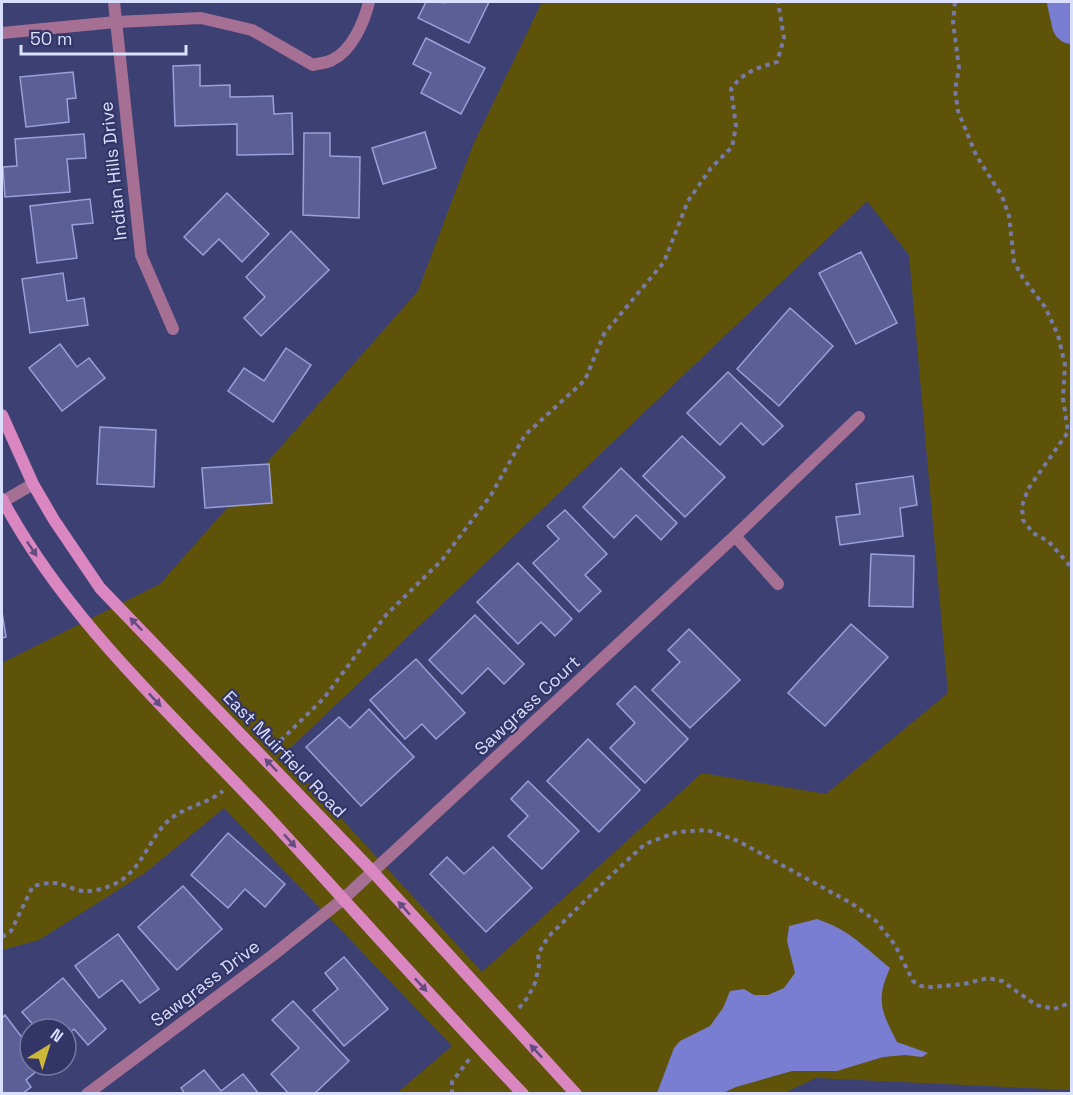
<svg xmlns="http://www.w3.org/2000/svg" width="1073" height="1095" font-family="'Space Grotesk',sans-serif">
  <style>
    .green { fill: #5f530a; fill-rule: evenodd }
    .water { fill: #797ed2 }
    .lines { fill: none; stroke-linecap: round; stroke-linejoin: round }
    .river { stroke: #797ed2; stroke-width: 40 }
    .building { fill: #5b5f96; stroke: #9aa0db; stroke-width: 1.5 }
    .path { stroke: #777aa6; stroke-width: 4; stroke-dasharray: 4.5 4.5; stroke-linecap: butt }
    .street { stroke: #a67095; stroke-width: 12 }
    .secondary { stroke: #da86c0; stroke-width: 12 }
    .oneway { fill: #654d82 }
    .labels { text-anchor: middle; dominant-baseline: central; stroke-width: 4.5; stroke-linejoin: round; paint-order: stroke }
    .street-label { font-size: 18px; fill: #dbdffe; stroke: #333567 }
  </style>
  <rect width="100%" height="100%" fill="#3d4073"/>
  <!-- green -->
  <path class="green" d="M542,2H1071V1090L816,1078L782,1094L397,1093L452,1046L224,808L145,873L39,940L2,950V663L160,584L418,291L473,145ZM867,201L909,255L948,693L826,794L702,773L482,972L283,755Z"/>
  <!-- water -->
  <path class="water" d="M817,919C850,930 864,947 890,968C875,1001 882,1012 897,1042L928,1053L922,1057L905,1055L883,1057L837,1071H792L736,1087L723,1093H657L674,1048L680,1041L710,1026L723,1008L730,991L744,989L754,995H768L784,988L795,973L787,941L789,926Z"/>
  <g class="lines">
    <!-- river -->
    <path class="river" d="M1067,2L1072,24"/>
  </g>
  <!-- building -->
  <g class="building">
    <path d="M426,2H441L445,3L446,2H489L469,43L418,18Z"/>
    <path d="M426,38L485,68L461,114L421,93L431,73L413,64Z"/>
    <path d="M200,65V86L230,85V97L273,96L274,114L292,113L293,154L237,155V124L175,126L173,66Z"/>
    <path d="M73,72L76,98L67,99L69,122L26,127L20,77Z"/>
    <path d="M425,132L436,168L383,184L372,148Z"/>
    <path d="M304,133H330V156L360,157L359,218L303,215Z"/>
    <path d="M84,134L86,158L67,159L70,192L5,197L3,167L17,166L15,139Z"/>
    <path d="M227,193L269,234L242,262L219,239L203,255L184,237Z"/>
    <path d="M90,199L93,223L72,225L77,258L37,263L30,206Z"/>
    <path d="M291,231L329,270L261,336L244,318L265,297L246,277Z"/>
    <path d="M861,252L897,323L856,344L819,273Z"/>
    <path d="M63,273L67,301L84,298L88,325L30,333L22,279Z"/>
    <path d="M790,308L833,346L779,406L737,369Z"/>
    <path d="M60,344L77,367L89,358L105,378L62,411L29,368Z"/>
    <path d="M286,348L311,365L273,422L228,391L244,368L264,381Z"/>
    <path d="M728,372L783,426L763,445L741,423L720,445L687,413Z"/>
    <path d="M100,427L156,430L154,487L97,484Z"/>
    <path d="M682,436L725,477L685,517L643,476Z"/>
    <path d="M269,464L272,503L205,508L202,468Z"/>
    <path d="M621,468L677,523L661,540L636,515L614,538L583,507Z"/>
    <path d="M913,476L917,505L900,508L903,536L840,545L836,517L860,514L856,484Z"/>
    <path d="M565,510L607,554L585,575L601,591L579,612L533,563L559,539L547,526Z"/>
    <path d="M871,554L914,556L913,607L869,606Z"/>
    <path d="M518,563L572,619L555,636L541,622L518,644L477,602Z"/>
    <path d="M2,612L6,637L2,638Z"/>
    <path d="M475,615L524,664L504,684L488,668L462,694L429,660Z"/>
    <path d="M851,624L888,657L825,726L788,693Z"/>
    <path d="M689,629L740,680L690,728L652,690L680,662L668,650Z"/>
    <path d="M416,659L465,713L436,739L422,724L405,739L370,700Z"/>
    <path d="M635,686L688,739L645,783L610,748L635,723L617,704Z"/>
    <path d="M369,709L414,757L361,806L306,747L339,717L350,728Z"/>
    <path d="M588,739L640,790L599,832L547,781Z"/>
    <path d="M528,781L579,831L542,869L508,836L528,816L511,799Z"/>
    <path d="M228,833L285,884L265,907L245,889L228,908L191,875Z"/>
    <path d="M493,847L532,888L486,932L430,874L447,857L464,874Z"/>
    <path d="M183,886L222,929L177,970L138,927Z"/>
    <path d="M118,934L159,989L140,1003L122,980L99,998L75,966Z"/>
    <path d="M344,957L388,1009L344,1046L313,1010L338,989L325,973Z"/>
    <path d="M63,978L106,1029L88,1045L74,1029L66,1036V1029H37L22,1012Z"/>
    <path d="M293,1001L349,1061L314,1094H289L271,1074L299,1048L272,1020Z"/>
    <path d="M5,1015L30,1048V1065H44L26,1080L31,1087L22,1094H2V1018Z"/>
    <path d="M204,1070L221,1091L243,1074L259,1094H185L181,1088Z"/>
  </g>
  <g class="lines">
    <!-- path -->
    <g class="path">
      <path d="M955,2L953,22L959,68L955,90L958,111L976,155L1002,196L1009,216L1014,262L1023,278L1045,307L1058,335L1065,365L1063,398L1068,432L1028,489L1022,506L1023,520L1033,533L1048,541L1072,568"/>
      <path d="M274,747L324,698L386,615L442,560L491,495L525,435L585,380L604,334L664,262L688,201L711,168L732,147L736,126L731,89C743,72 757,68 777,62L784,38L778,2"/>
      <path d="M2,937L11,931L33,886C39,885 46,883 51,883C62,882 72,890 83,891C90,892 103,889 110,886C139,875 145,847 164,825C180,807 206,805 223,791"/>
      <path d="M519,1008L528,997L535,983L539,966L538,954L548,937L604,882L645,844L677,832L707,830L738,841L851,903L876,921L895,945L913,981L921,986L932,987L964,984L988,978L1002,981L1036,1005L1054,1009L1072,1002"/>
      <path d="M452,1094V1082L470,1058"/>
    </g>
    <!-- street -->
    <g class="street">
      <path d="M114,2L141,255L173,329"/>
      <path d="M2,33L116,22L201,18L252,30L313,65C319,63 327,63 332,60C352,51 364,22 369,2"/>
      <path d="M2,502L33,484"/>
      <path d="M735,536L778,584"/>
      <path d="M87,1094L273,955L342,900L735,536L859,417"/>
    </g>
    <!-- secondary -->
    <g class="secondary">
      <path d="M2,415L33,484L54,520L100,588L373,872L576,1094"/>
      <path d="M2,499C69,624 176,718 271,820C355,911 437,1004 523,1094"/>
    </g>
  </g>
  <!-- one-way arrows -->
  <defs><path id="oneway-solid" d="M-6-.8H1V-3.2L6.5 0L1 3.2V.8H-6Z" transform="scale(1.5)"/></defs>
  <g class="oneway">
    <use href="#oneway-solid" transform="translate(32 549) rotate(56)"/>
    <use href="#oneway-solid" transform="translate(136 624) rotate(-134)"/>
    <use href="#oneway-solid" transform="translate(155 700) rotate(47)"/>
    <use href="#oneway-solid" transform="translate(271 765) rotate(-134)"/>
    <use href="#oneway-solid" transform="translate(290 841) rotate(48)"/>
    <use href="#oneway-solid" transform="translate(404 908) rotate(-132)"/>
    <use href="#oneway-solid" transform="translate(421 985) rotate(47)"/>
    <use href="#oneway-solid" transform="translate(536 1051) rotate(-133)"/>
  </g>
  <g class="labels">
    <!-- street labels -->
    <g class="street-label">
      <text transform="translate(113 171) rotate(-96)">Indian Hills Drive</text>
      <text transform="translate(527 705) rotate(-43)">Sawgrass Court</text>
      <text transform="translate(285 754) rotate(46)">East Muirfield Road</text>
      <text transform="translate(205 983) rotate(-37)">Sawgrass Drive</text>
    </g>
  </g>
  <!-- border -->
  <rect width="1073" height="1095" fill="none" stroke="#dbdffe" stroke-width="6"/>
  <!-- north arrow -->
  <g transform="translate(48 1047) rotate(38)"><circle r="28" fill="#333567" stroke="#7679a3" stroke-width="1.5"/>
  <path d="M0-4.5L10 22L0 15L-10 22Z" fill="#ceb837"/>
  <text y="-9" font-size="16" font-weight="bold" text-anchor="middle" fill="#dbdffe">N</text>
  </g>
  <!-- scale -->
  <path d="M21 45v9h165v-9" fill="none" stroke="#dbdffe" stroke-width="3"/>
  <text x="30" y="45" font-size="18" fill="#dbdffe" stroke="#333567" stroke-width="4.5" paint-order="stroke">50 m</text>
</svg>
